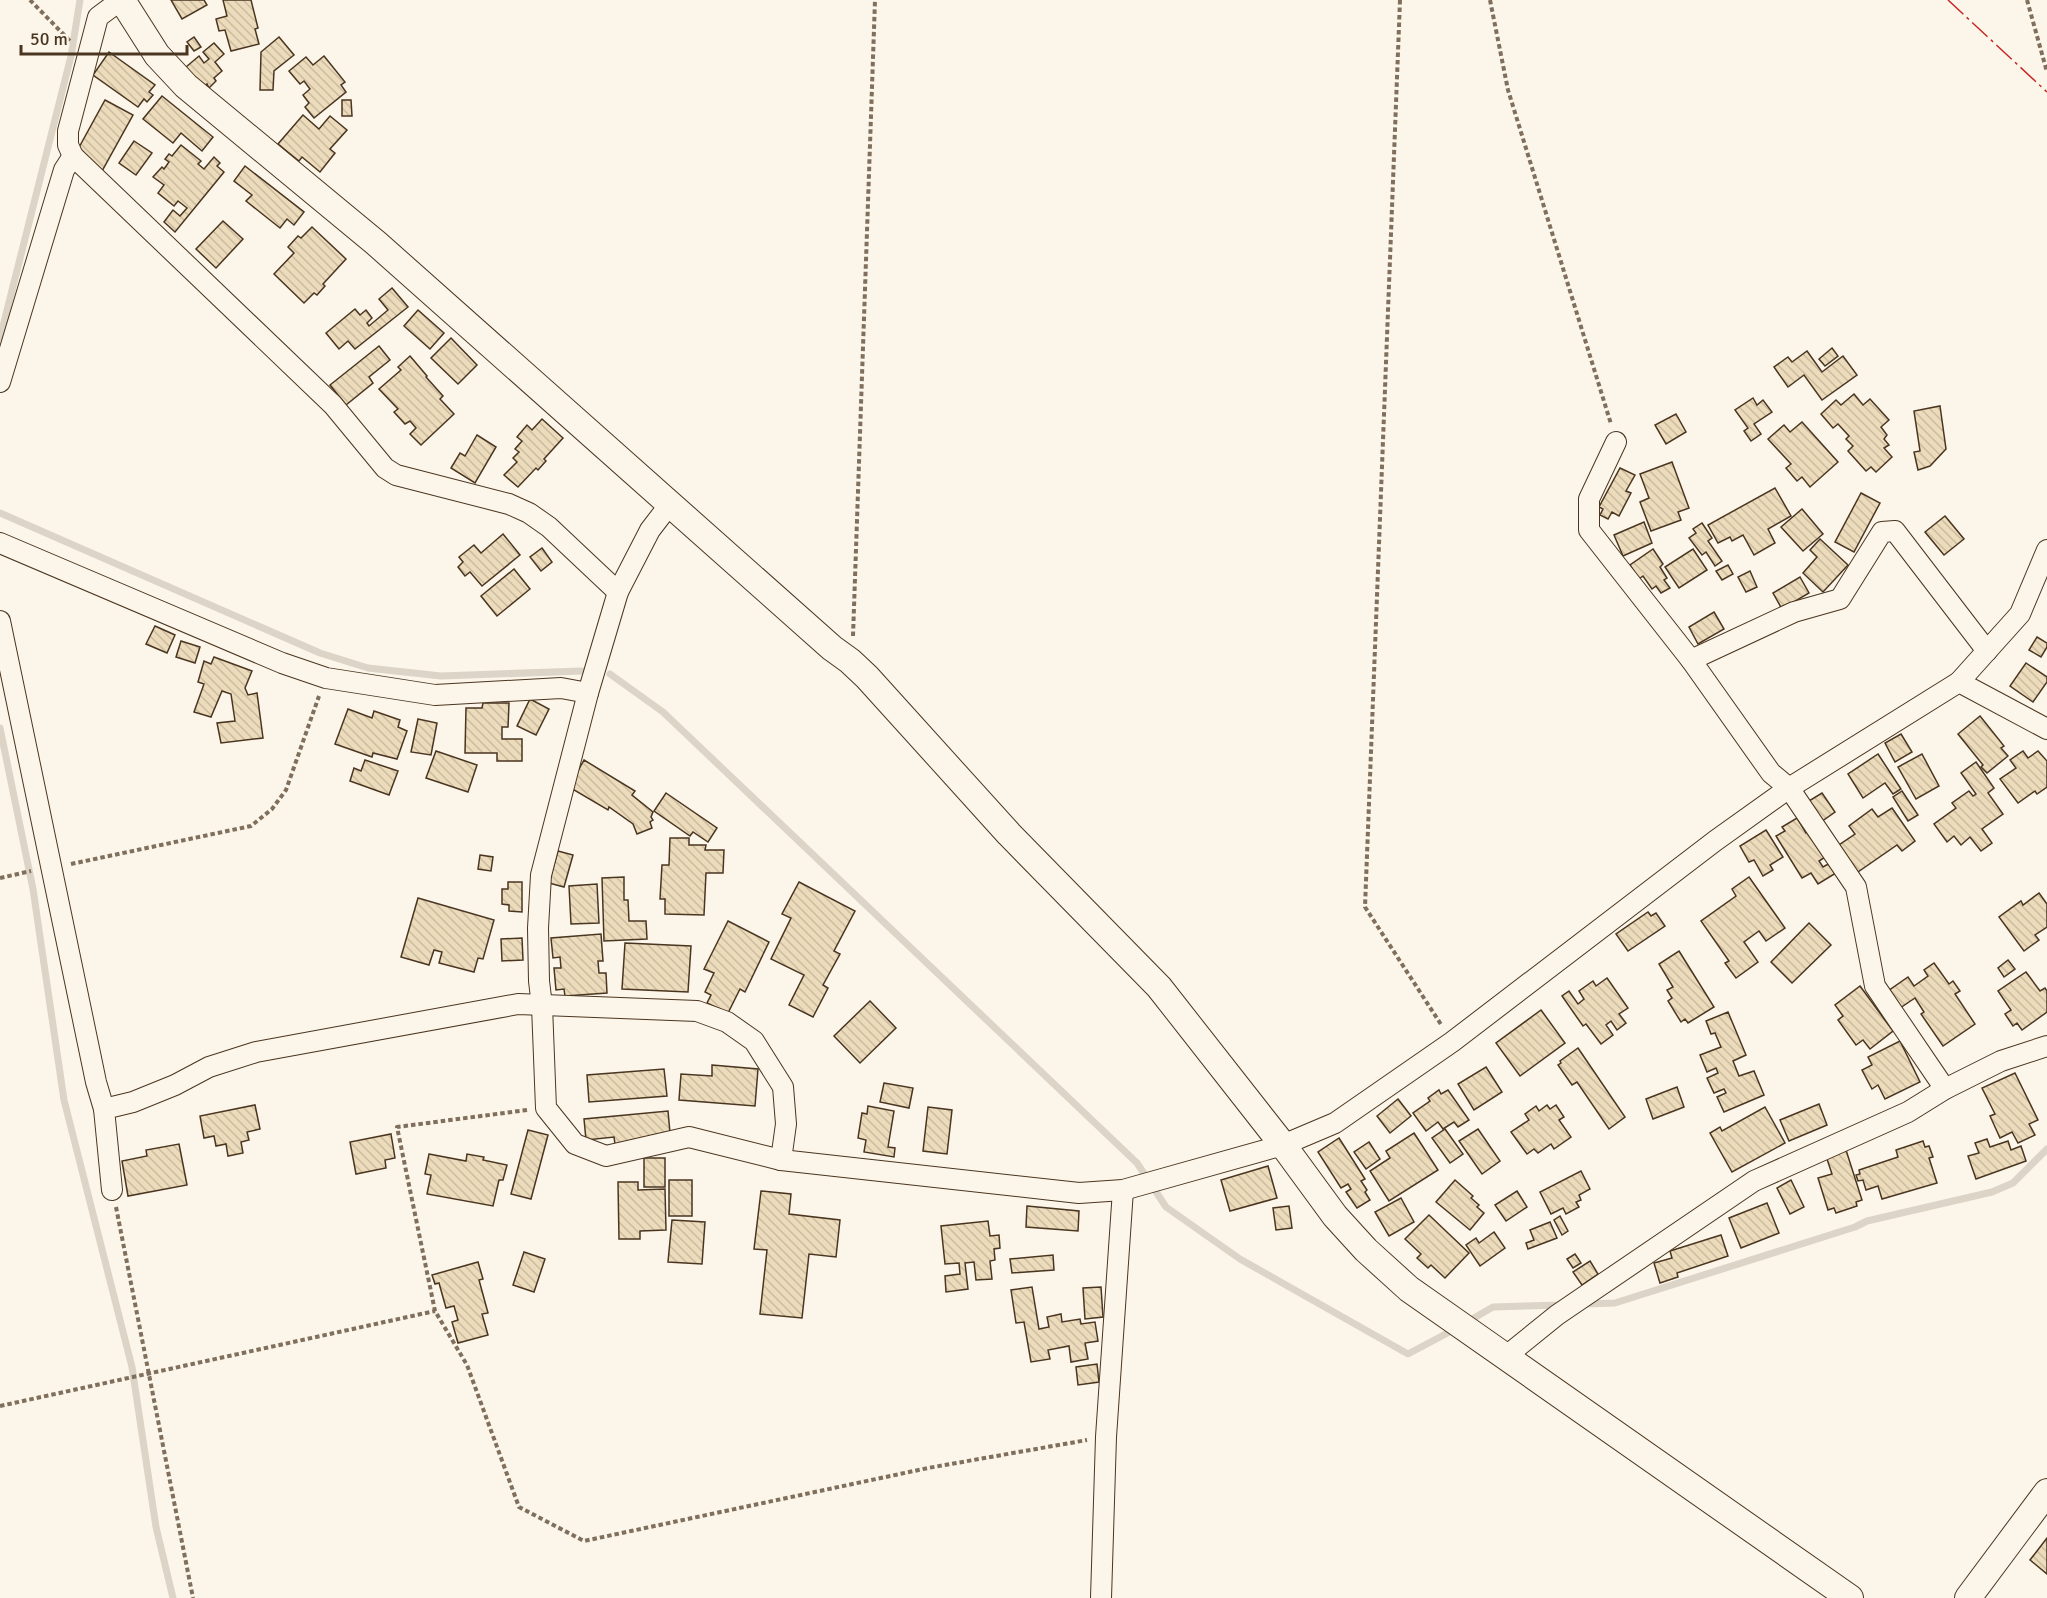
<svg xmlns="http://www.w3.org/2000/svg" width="2047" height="1598" font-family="Signika,sans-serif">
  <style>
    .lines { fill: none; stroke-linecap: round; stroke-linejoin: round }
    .stream { stroke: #dcd4c6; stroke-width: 7 }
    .building { fill: url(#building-back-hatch); stroke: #4a3520; stroke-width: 1.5 }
    .minor-casing { stroke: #4a3520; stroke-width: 22 }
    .tertiary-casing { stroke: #4a3520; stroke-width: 28 }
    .path { stroke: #7f6f5c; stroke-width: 4; stroke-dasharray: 4.5 3; stroke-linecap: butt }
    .minor { stroke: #fbf6e9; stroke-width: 20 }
    .tertiary { stroke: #fbf6e9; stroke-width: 26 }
    .power { stroke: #c62828; stroke-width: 1.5; stroke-dasharray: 21 4.5 3 4.5; stroke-linecap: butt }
  </style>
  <defs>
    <pattern id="building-back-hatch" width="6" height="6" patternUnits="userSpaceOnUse" patternTransform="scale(1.5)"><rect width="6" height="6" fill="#ecdcbc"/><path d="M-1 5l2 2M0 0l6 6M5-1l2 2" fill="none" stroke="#ccbda1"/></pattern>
  </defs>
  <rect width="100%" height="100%" fill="#fbf6e9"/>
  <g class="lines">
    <!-- stream -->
    <g class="stream">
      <path d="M0,338L71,56L80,0"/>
      <path d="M0,513L320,653L368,668L441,676L582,671"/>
      <path d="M610,674L663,712L1137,1163L1166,1207L1240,1259L1408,1354L1455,1329"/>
      <path d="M0,728L33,889L64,1100L132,1367L156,1527L173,1598"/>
      <path d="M1584,1304L1615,1303L1855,1227L1867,1221L1992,1192L2013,1183L2047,1149"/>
      <path d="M1467,1322L1493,1307L1563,1305"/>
    </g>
  </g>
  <!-- building -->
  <g class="building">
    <path d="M171,0H204L207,5L182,19Z"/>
    <path d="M223,0H251L258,28L255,29L259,44L231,51L225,30L219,31L216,19L227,16Z"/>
    <path d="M194,37L201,47L194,51L187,42Z"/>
    <path d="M279,37L294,55L274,71L273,90H260L261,52Z"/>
    <path d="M214,43L224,54L215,62L222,71L214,78L216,81L209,88L207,84L203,87L186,67L199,56L204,63L209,59L203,52Z"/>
    <path d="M109,52L155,85L149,92L153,95L147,102L144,99L138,107L93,75Z"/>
    <path d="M324,56L345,82L341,85L346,92L314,118L305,107L309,103L303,95L310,89L304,81L300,84L289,71L306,57L313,65Z"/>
    <path d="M162,96L213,137L202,151L181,133L173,143L143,119Z"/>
    <path d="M105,100L133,115L102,171L77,151Z"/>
    <path d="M342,100H351L352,116H342Z"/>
    <path d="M303,115L319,129L330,116L347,130L330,149L335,153L320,172L302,157L299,161L278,144Z"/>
    <path d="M134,141L152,153L136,175L119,163Z"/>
    <path d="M181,145L201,161L198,164L204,169L214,157L220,163L217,166L224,172L175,232L164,222L173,210L180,216L187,208L178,201L174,206L158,193L164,185L153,177L162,167L164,169L169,162L165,159L169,154L172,156Z"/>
    <path d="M245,166L304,212L294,225L287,219L280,228L246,201L252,195L234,181Z"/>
    <path d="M223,221L243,239L216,268L196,249Z"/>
    <path d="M312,227L346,259L323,284L325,286L317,295L314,293L304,303L274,274L294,253L288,247L298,236L301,238Z"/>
    <path d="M392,288L408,307L355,349L348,341L339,349L326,333L355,309L360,315L366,310L372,318L367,323L369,326L388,310L379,299Z"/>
    <path d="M418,310L444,333L430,349L404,326Z"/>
    <path d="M451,338L477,365L458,384L431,358Z"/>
    <path d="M379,346L390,360L369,377L373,383L346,405L330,385Z"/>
    <path d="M1832,348L1838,356L1825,366L1819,359Z"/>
    <path d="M1807,351L1822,372L1843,356L1857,375L1822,400L1804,375L1788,387L1774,367L1788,357L1792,362Z"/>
    <path d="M410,356L427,376L426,377L443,396L440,399L454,414L421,445L410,434L416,428L410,421L405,424L394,412L398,409L379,389L401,370L398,367Z"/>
    <path d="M1854,394L1863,405L1870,399L1889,420L1881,427L1887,435L1884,439L1889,445L1884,448L1892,457L1876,472L1871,467L1866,471L1848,451L1853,446L1846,439L1849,436L1838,424L1833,428L1821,414L1836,400L1841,405Z"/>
    <path d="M1753,398L1757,405L1763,400L1772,412L1754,424L1761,434L1751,441L1744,431L1748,428L1735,410Z"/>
    <path d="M1940,406L1946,449L1930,466L1918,470L1914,452L1920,451L1914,411Z"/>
    <path d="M1676,414L1686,432L1666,444L1655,425Z"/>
    <path d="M542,419L563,438L544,459L546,461L538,470L536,468L518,487L504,475L517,462L513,458L519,452L515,449L522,441L517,437L527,425L532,430Z"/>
    <path d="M1802,422L1838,462L1810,487L1802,477L1797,481L1786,468L1791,464L1768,439L1784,425L1790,432Z"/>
    <path d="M477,435L496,447L475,483L451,468L460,453L465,456Z"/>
    <path d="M1672,462L1689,508L1678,512L1681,520L1651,531L1640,502L1649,498L1640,474Z"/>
    <path d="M1620,468L1635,475L1626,491L1631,493L1619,516L1612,512L1608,519L1600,515L1603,509L1599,507Z"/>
    <path d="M1775,488L1791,516L1768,529L1775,543L1754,555L1743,535L1732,541L1730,537L1718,543L1708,525Z"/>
    <path d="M1861,493L1880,503L1854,552L1835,542Z"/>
    <path d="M1802,509L1823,534L1803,551L1781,527Z"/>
    <path d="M1945,516L1964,539L1944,555L1925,532Z"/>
    <path d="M1644,522L1652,543L1623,556L1614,535Z"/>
    <path d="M1702,523L1712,538L1708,541L1722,561L1715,566L1706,552L1702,555L1689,538L1696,533L1693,529Z"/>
    <path d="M503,534L520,555L482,586L470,572L465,576L458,567L463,562L459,557L474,545L481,553Z"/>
    <path d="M1820,539L1848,565L1823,592L1803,573L1817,557L1810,550Z"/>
    <path d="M542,548L552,562L541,571L530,557Z"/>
    <path d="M1653,549L1663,564L1660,567L1667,578L1664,580L1670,588L1661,593L1656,586L1652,589L1643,576L1639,579L1630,565Z"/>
    <path d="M1693,549L1707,570L1679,588L1665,567Z"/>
    <path d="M1728,565L1733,574L1722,580L1716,571Z"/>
    <path d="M514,569L530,589L497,616L481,596Z"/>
    <path d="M1750,571L1757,587L1746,592L1738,577Z"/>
    <path d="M1800,577L1809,593L1782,609L1773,593Z"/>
    <path d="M1714,612L1724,629L1698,644L1689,627Z"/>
    <path d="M155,626L175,635L167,653L146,644Z"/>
    <path d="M2037,637L2047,643V647L2041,657L2029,650Z"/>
    <path d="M181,641L200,647L195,663L176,657Z"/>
    <path d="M214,657L252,671L245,688L248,695L257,693L263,738L221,743L217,723L235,721L231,694L222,691L211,717L194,712L204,684L198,682L204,661L211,664Z"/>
    <path d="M2026,663L2047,677V682L2033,702L2010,686Z"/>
    <path d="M530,699L549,709L536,735L517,726Z"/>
    <path d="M483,703H509L508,727H502V739H522V761H497V753H465L466,708H482Z"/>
    <path d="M348,709L372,718L374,711L400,720L398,727L407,731L397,759L373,753L372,757L335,744Z"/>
    <path d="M1980,716L2004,746L2001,748L2008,756L1987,773L1981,767L1983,765L1958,734Z"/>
    <path d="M418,719L437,723L431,755L411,752Z"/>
    <path d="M1901,734L1912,752L1895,762L1885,743Z"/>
    <path d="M436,751L477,765L468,792L426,778Z"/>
    <path d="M2023,751L2028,758L2038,751L2047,761V787L2037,794L2035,791L2018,803L2000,779L2016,768L2010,760Z"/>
    <path d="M1878,754L1901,789L1893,794L1885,783L1863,798L1848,774Z"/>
    <path d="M1922,754L1939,786L1916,799L1898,767Z"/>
    <path d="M365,760L398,771L389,795L350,781L354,768L361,771Z"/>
    <path d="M584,760L635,791L632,795L653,812L651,817L653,820L650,822L652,828L637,834L633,824L609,807L608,810L569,787Z"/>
    <path d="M1976,762L1994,788L1988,793L2003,814L1982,829L1992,843L1981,851L1970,837L1961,845L1954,836L1947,842L1934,824L1956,808L1952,803L1969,791L1973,796L1976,794L1961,773Z"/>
    <path d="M1902,791L1918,815L1908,821L1893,797Z"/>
    <path d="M666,793L717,828L708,842L693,832L690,836L654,811Z"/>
    <path d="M1822,793L1835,812L1818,824L1804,804Z"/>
    <path d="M1892,808L1915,841L1902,851L1897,845L1855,874L1836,847L1855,834L1849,826L1872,809L1878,817Z"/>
    <path d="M1797,818L1806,833L1811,829L1827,856L1819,861L1823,867L1830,863L1836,873L1818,884L1811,873L1802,878L1776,836L1785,831L1782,827Z"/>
    <path d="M1766,830L1783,857L1770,865L1773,870L1763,876L1754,860L1749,862L1740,846Z"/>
    <path d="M670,838H689V845H706L705,850H724L723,873H706L704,915L665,914V899H660L662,865H669Z"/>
    <path d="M558,851L573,855L564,887L549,883Z"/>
    <path d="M480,855L493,857L491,871L478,869Z"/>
    <path d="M624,877V900H628L629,921H646L647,939L604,941L602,878Z"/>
    <path d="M1749,877L1785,928L1766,941L1759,931L1744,942L1758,962L1736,978L1725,963L1729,961L1701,921L1736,896L1732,889Z"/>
    <path d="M508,882H522V912L509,911V905L502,904V889H508Z"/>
    <path d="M799,882L855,911L834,951L840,954L823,985L828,988L813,1017L789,1005L804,975L771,959L791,918L782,914Z"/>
    <path d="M597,884L599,923L571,924L569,886Z"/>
    <path d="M2039,893L2047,904V927L2035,935L2039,940L2024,951L1999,917L2021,901L2023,905Z"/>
    <path d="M418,898L494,920L483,959L478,958L474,972L439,963L442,952L434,950L429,965L401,957Z"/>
    <path d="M1648,912L1651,916L1656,913L1665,926L1628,951L1616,934Z"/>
    <path d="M728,921L769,942L745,992L740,989L728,1013L707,1003L711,995L705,992L714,973L704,969Z"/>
    <path d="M1809,923L1831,945L1792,983L1771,962Z"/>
    <path d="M601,934L603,961H598L599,973H606L607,993L565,996L564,989L556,990L554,968H561L560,957L553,958L551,938Z"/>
    <path d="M522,938L523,960L502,961L501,939Z"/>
    <path d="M625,943L691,946L688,992L622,989Z"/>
    <path d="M1679,951L1714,1007L1688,1023L1685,1019L1681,1022L1668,1001L1672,998L1667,990L1673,987L1659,964Z"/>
    <path d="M2008,960L2015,969L2004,977L1998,968Z"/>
    <path d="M1934,963L1949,984L1953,981L1960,991L1955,994L1975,1024L1943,1046L1921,1014L1924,1012L1915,998L1900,1008L1888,991L1908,977L1914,986L1928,976L1924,970Z"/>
    <path d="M2026,972L2040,991L2045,988L2047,991V1012L2022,1030L2017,1023L2013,1026L2005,1014L2011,1010L1998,991Z"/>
    <path d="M1607,978L1628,1008L1619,1014L1626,1023L1617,1030L1611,1021L1606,1025L1613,1035L1601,1044L1586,1024L1583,1026L1562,996L1569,991L1578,1004L1584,999L1579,991L1593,981L1596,986Z"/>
    <path d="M1860,986L1893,1031L1870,1049L1863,1040L1856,1045L1838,1020L1843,1016L1835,1005Z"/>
    <path d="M870,1001L896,1028L860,1063L834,1036Z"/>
    <path d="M1541,1010L1565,1043L1520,1076L1496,1043Z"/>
    <path d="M1728,1012L1746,1055L1733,1061L1739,1076L1754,1071L1764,1095L1724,1112L1717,1097L1726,1093L1724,1089L1714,1093L1707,1078L1718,1073L1716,1068L1707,1072L1700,1055L1721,1047L1715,1033L1711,1034L1706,1021Z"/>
    <path d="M1900,1041L1920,1082L1885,1099L1878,1085L1872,1089L1862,1070L1872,1065L1868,1057Z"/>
    <path d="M1578,1048L1625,1117L1609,1129L1577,1082L1572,1085L1558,1065L1561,1063L1560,1061Z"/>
    <path d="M712,1065L758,1069L755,1106L679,1100L681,1074L712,1076Z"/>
    <path d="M1486,1067L1502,1092L1474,1110L1458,1084Z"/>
    <path d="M664,1069L667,1096L589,1102L587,1075Z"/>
    <path d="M2015,1073L2038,1120L2029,1124L2035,1135L2018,1143L2012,1132L2000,1138L1990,1116L1995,1114L1982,1088Z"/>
    <path d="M884,1083L913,1088L909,1108L880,1102Z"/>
    <path d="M1677,1087L1684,1107L1653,1119L1646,1099Z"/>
    <path d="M1439,1090L1441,1094L1448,1090L1469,1120L1458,1127L1454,1122L1443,1129L1438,1122L1426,1131L1413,1113L1430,1101L1428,1098Z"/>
    <path d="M1398,1099L1411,1116L1390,1133L1377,1116Z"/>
    <path d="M1819,1104L1827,1125L1789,1141L1780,1120Z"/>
    <path d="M255,1105L260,1129L247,1132L249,1140L241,1142L243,1153L228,1156L226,1144L216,1146L214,1136L204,1138L200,1116Z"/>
    <path d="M1547,1105L1550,1109L1556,1105L1564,1117L1559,1120L1571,1137L1554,1149L1551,1144L1538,1153L1534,1149L1527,1154L1511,1132L1529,1120L1525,1114L1536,1106L1539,1111Z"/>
    <path d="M868,1106L894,1111L888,1147L895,1148L894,1157L864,1152L866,1140L858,1138L862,1113L867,1114Z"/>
    <path d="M928,1107L952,1110L947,1154L923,1151Z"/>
    <path d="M1765,1107L1785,1143L1732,1172L1710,1133L1720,1127L1722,1131Z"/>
    <path d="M668,1111L670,1133L653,1135V1140L615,1144L614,1137L586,1140L584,1119Z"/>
    <path d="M1445,1129L1463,1154L1450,1163L1432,1138Z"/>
    <path d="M1478,1129L1500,1161L1482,1174L1459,1141Z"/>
    <path d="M528,1130L548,1135L531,1199L511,1194Z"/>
    <path d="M1414,1133L1438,1170L1389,1201L1370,1171L1390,1158L1386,1151Z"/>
    <path d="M391,1134L395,1158L385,1160L386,1168L356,1174L350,1142Z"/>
    <path d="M1339,1138L1365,1179L1361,1181L1367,1190L1365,1192L1370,1200L1357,1208L1346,1192L1351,1189L1348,1184L1341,1188L1318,1152Z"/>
    <path d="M1987,1139L1990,1147L2008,1141L2011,1150L2021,1146L2026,1161L1976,1179L1968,1156L1979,1153L1975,1143Z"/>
    <path d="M1923,1141L1925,1147L1929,1146L1933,1157L1929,1158L1937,1183L1882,1199L1878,1186L1866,1190L1863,1180L1858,1181L1856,1175L1860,1174L1859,1170L1898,1157L1896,1150Z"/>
    <path d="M1369,1142L1380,1159L1366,1169L1354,1152Z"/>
    <path d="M179,1144L187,1185L128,1196L122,1161L147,1156L146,1150Z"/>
    <path d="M1846,1150L1862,1200L1856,1202L1857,1206L1836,1213L1834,1208L1828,1210L1818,1178L1832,1174L1826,1156Z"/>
    <path d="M429,1154L466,1161L467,1154L484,1157L483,1160L507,1165L503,1180H499L493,1206L427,1194L431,1175L425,1174Z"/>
    <rect x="644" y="1158" width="21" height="29"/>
    <path d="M1268,1166L1277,1198L1230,1211L1221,1180Z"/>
    <path d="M1581,1171L1590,1189L1579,1195L1581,1200L1576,1202L1579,1207L1566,1214L1563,1208L1551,1214L1540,1192Z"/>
    <rect x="669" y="1180" width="23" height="36"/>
    <path d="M1455,1180L1473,1196L1471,1198L1479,1205L1477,1207L1484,1213L1470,1230L1436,1202Z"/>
    <path d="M1791,1180L1804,1207L1790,1214L1777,1188Z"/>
    <path d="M618,1182H638V1190L665,1189L666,1230L640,1231V1239H619Z"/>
    <path d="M761,1191L791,1194L789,1214L840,1220L836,1257L809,1254L802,1318L760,1314L767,1250L754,1249Z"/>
    <path d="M1517,1191L1527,1207L1506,1221L1495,1205Z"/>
    <path d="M1401,1198L1414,1222L1389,1236L1375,1212Z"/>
    <path d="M1767,1203L1779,1233L1741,1248L1729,1218Z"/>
    <path d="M1027,1206L1079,1211L1078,1231L1026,1227Z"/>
    <path d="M1289,1206L1292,1228L1276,1230L1273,1208Z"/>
    <path d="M1429,1215L1469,1253L1445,1278L1431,1265L1428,1268L1417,1258L1421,1254L1405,1239Z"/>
    <path d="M1560,1216L1568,1231L1562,1235L1554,1220Z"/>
    <path d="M672,1220L705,1222L702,1264L668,1262Z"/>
    <path d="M988,1221L990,1236L999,1235L1000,1248L994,1249L995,1260L990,1261L992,1279L976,1280L974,1262L965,1263L968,1289L946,1292L945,1276L960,1274L959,1263L945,1264L941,1226Z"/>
    <path d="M1550,1222L1557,1238L1528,1249L1526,1243L1534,1240L1530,1230Z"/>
    <path d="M1494,1232L1505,1248L1480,1266L1466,1245L1476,1238L1479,1243Z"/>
    <path d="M1721,1235L1728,1256L1677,1273L1678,1277L1660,1283L1654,1263L1672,1258L1670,1251Z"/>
    <path d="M524,1252L545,1259L534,1292L513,1285Z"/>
    <path d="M1575,1254L1581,1263L1573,1268L1567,1259Z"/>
    <path d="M1053,1255L1054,1270L1012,1273L1010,1259Z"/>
    <path d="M1590,1261L1598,1274L1582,1285L1573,1272Z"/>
    <path d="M478,1262L483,1279L479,1280L488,1313L482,1314L488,1335L458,1343L452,1322L458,1320L454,1306L446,1308L439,1283L435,1284L432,1275Z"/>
    <path d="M1032,1287L1039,1329L1049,1327L1047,1317L1061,1314L1062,1322L1080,1319L1081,1324L1095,1322L1098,1341L1085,1343L1088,1359L1071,1362L1069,1346L1048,1350L1050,1359L1031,1362L1024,1322L1016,1323L1011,1290Z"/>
    <path d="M1101,1287L1103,1317L1085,1319L1083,1288Z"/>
    <path d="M1097,1364L1099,1382L1078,1385L1076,1367Z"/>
    <path d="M2047,1538V1574L2030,1560Z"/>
  </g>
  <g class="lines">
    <!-- minor casing -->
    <g class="minor-casing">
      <g id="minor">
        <path d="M121,0L98,17L68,131V145L73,156L333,405L385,468L396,475L509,504L529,513L549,527L618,592"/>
        <path d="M0,382L64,170L73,156"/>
        <path d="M1616,442L1589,499V530L1691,660L1771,773L1789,788L1856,887L1875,986L1945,1089"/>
        <path d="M670,504L650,530L618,592L588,693L541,875L538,928L539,981L542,1006L546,1108L575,1144L606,1156L689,1137L781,1160L1079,1193L1123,1190L1283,1145L1335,1123L1452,1042L1715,841L1789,788L1959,682L2047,729"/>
        <path d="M0,543L282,663L326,678L435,695L561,688L588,693"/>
        <path d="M0,621L96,1082L104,1109L112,1190"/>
        <path d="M1691,660L1794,612L1840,599L1882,532L1895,531L1987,651"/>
        <path d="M1959,682L2020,614L2047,550"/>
        <path d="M104,1109L133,1102L175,1085L209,1067L256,1052L518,1004L697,1011L727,1022L754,1041L783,1087L786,1124L781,1160"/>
        <path d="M1505,1357L1557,1315L1754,1181L1908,1112L1945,1089L2001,1061L2047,1046"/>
        <path d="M1101,1598L1106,1437L1123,1190"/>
      </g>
    </g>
    <!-- tertiary casing -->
    <g class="tertiary-casing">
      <g id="tertiary">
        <path d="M122,0L157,55L186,86L376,243L832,648L850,661L867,677L1009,834L1159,987L1283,1145L1335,1216L1366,1250L1409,1289L1850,1598"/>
        <path d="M1968,1598L2047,1492"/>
      </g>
    </g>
    <!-- path -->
    <g class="path">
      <path d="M30,0L70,41"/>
      <path d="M1400,0L1365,907L1442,1026"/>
      <path d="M1490,0L1508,90L1611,424"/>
      <path d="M2027,0L2047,72"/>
      <path d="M853,636L875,0"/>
      <path d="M71,864L251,826L272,809L286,790L319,696"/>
      <path d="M0,878L31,871"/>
      <path d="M527,1110L397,1127L435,1311L467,1365L519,1507L584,1541L928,1468L1087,1440"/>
      <path d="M116,1207L193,1598"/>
      <path d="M0,1406L435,1311"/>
    </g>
    <!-- minor -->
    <use href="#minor" class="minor"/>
    <!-- tertiary -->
    <use href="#tertiary" class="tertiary"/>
    <!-- power -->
    <path class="power" d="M1948,0L2047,92"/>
  </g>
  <!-- scale -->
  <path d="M21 45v9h166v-9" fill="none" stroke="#4a3520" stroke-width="3"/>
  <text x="30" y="45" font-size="18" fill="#4a3520" stroke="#fbf6e9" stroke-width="4.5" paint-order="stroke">50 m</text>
</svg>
